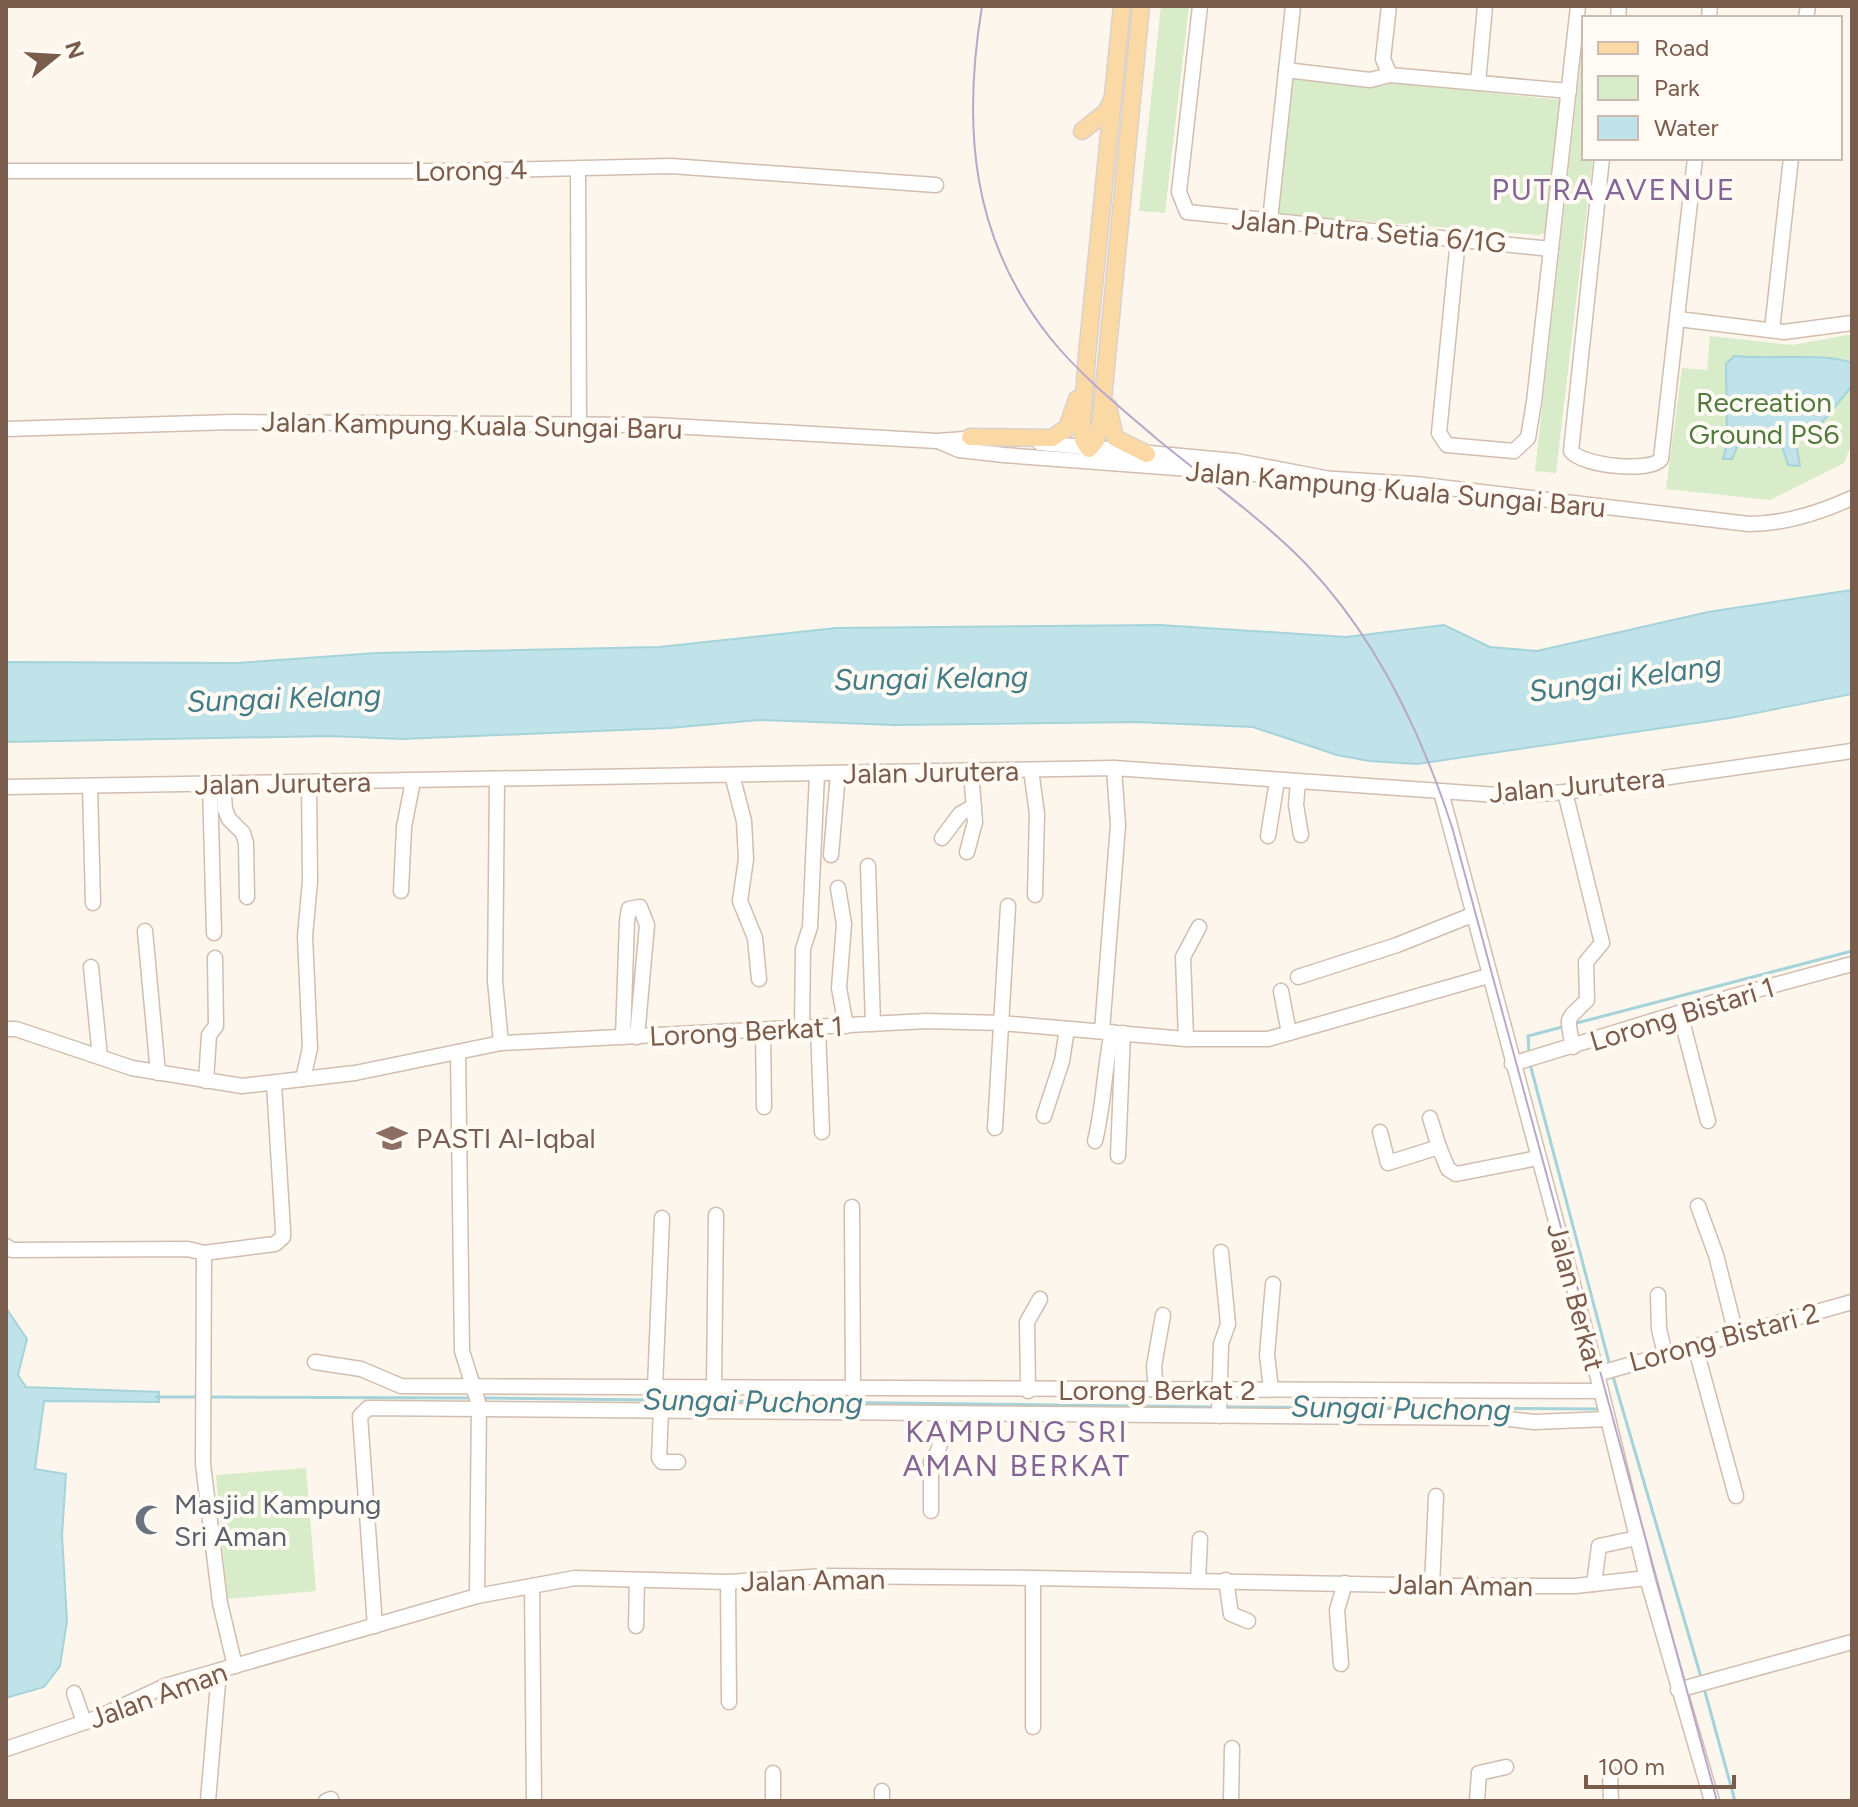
<svg xmlns="http://www.w3.org/2000/svg" width="1858" height="1807" font-family="Figtree,sans-serif">
  <style>
    .green { fill: #d8ecc9 }
    .water { fill: #bfe3e8; stroke: #a5d3da; stroke-width: 2 }
    .lines { fill: none; stroke-linecap: round; stroke-linejoin: round }
    .stream { stroke: #a5d3da; stroke-width: 3 }
    .minor-casing { stroke: #d1beb0; stroke-width: 17 }
    .major-casing { stroke: #dad1cd; stroke-width: 19 }
    .minor { stroke: #fff; stroke-width: 14 }
    .major { stroke: #fbd9a5; stroke-width: 16 }
    .tram { stroke: #b9a8c9; stroke-width: 2 }
    .labels { text-anchor: middle; dominant-baseline: central; stroke-width: 8; stroke-linejoin: round; paint-order: stroke }
    .street-label { font-size: 28px; fill: #7a5c4d; stroke: #fffaf3 }
    .park-label { font-size: 28px; fill: #537a41; stroke: #fffaf3 }
    .education-label { font-size: 28px; fill: #785e54; stroke: #fffaf3; text-anchor: start }
    .worship-label { font-size: 28px; fill: #5b616d; stroke: #fffaf3; text-anchor: start }
    .neighbourhood-label { font-size: 30px; letter-spacing: 2px; fill: #846695; stroke: #fffaf3 }
    .water-label { font-size: 30px; font-style: italic; fill: #437c86; stroke: #fffaf3 }
  </style>
  <rect width="100%" height="100%" fill="#fdf6ec"/>
  <!-- green -->
  <g class="green">
    <path d="M1161,6H1189L1165,213L1139,211Z"/>
    <path d="M1584,32V158H1593L1556,473L1535,471Z"/>
    <path d="M1293,77L1382,86L1396,83L1560,100L1546,232L1539,235L1276,214Z"/>
    <path d="M1847,335L1852,336V443L1844,463L1770,500L1666,489L1682,368L1707,370L1710,336L1792,345Z"/>
    <path d="M306,1468L316,1591L227,1599L216,1475Z"/>
  </g>
  <!-- water -->
  <g class="water">
    <path d="M1734,356C1769,360 1822,352 1852,363V386L1816,430L1800,435L1796,442L1800,466L1788,465L1782,446L1737,447L1732,459H1723L1727,443L1726,364Z"/>
    <path d="M1852,590V694L1730,718L1417,764L1369,761L1337,755L1253,727L1136,722L895,725L759,720L670,728L402,739L330,736L6,742V662L237,663L376,653L659,647L836,628L1160,625L1346,637L1444,625L1490,647L1537,651L1708,612Z"/>
    <path d="M6,1308L27,1339L18,1375L26,1387L159,1392V1402L44,1401L35,1469L66,1474L62,1535L67,1621L60,1666L44,1687L6,1698Z"/>
  </g>
  <g class="lines">
    <!-- stream -->
    <g class="stream">
      <path d="M1573,1024L1852,951"/>
      <path d="M1529,1053L1528,1036L1566,1026"/>
      <path d="M1530,1064L1610,1366"/>
      <path d="M1612,1373L1701,1677"/>
      <path d="M156,1397H200"/>
      <path d="M208,1397L472,1398"/>
      <path d="M484,1398L1216,1407"/>
      <path d="M1224,1407L1596,1409"/>
      <path d="M1704,1688L1735,1801"/>
    </g>
    <!-- minor casing -->
    <g class="minor-casing">
      <g id="minor">
        <path d="M1200,6L1179,192L1187,212L1551,249"/>
        <path d="M1389,6L1383,59L1390,75"/>
        <path d="M1618,18L1619,6"/>
        <path d="M1709,18L1710,6"/>
        <path d="M1806,18L1808,6"/>
        <path d="M1286,70L1370,80L1390,75L1569,91"/>
        <path d="M1478,83L1485,6"/>
        <path d="M1602,158L1571,451C1582,466 1651,473 1661,459L1695,158"/>
        <path d="M578,169L579,425"/>
        <path d="M6,171H457L671,166L936,185"/>
        <path d="M1270,220L1293,6"/>
        <path d="M1458,239L1439,433L1447,445L1514,451L1528,438L1534,402L1578,6"/>
        <path d="M1678,319L1784,332L1852,323"/>
        <path d="M1772,330L1791,158"/>
        <path d="M6,429L232,422L654,425L937,441L979,438"/>
        <path d="M938,441L959,450L1004,455L1282,476"/>
        <path d="M1040,443L1236,461L1325,478"/>
        <path d="M1319,478L1415,484L1749,524C1785,524 1819,513 1852,498"/>
        <path d="M1031,770L1037,814L1035,895"/>
        <path d="M732,775L744,821L746,859L740,901L755,938L759,979"/>
        <path d="M497,780L495,981L501,1043"/>
        <path d="M1298,782L1296,805L1301,835"/>
        <path d="M210,784L214,933"/>
        <path d="M223,784L225,809L229,819L243,833L246,843L247,897"/>
        <path d="M90,786L93,903"/>
        <path d="M6,787L1114,768L1512,796L1565,792L1852,751"/>
        <path d="M1441,792L1597,1374L1647,1578L1712,1801"/>
        <path d="M1565,792L1602,943L1586,962L1587,1000C1566,1022 1566,1013 1573,1047"/>
        <path d="M1268,836L1277,781"/>
        <path d="M942,838L960,814L974,806"/>
        <path d="M967,852L975,822L971,771"/>
        <path d="M831,855L838,773"/>
        <path d="M868,866L873,1024"/>
        <path d="M838,888L844,924L839,988L846,1026"/>
        <path d="M401,891L404,827L413,781"/>
        <path d="M145,931L158,1073"/>
        <path d="M91,967L100,1057"/>
        <path d="M1298,977L1397,945L1472,915"/>
        <path d="M1281,991L1289,1033"/>
        <path d="M1680,1013L1708,1121"/>
        <path d="M818,1028L822,1132"/>
        <path d="M6,1029H16L132,1068L242,1086L355,1073L501,1043L927,1021L1001,1023L1186,1039H1268L1488,976"/>
        <path d="M802,1029L803,949L810,927L817,774"/>
        <path d="M763,1030L764,1107"/>
        <path d="M1102,1031L1118,825L1114,768"/>
        <path d="M623,1037L627,921L629,909L640,907L647,925L637,1037"/>
        <path d="M1186,1039L1183,957L1199,927"/>
        <path d="M458,1052L462,1351L479,1405L477,1596"/>
        <path d="M1512,1064L1734,996L1852,964"/>
        <path d="M303,1079L310,1048L305,936L310,881L309,783"/>
        <path d="M206,1081L209,1035L216,1026L215,958"/>
        <path d="M1044,1116L1062,1061L1067,1029"/>
        <path d="M1430,1118L1439,1147"/>
        <path d="M995,1128L1008,906"/>
        <path d="M1380,1132L1388,1163L1439,1147L1448,1169L1456,1174L1538,1158"/>
        <path d="M1095,1141C1104,1105 1104,1069 1112,1032"/>
        <path d="M1118,1156L1123,1033"/>
        <path d="M1698,1206L1716,1255L1736,1334"/>
        <path d="M852,1207L853,1388"/>
        <path d="M6,1246L12,1250L188,1249L204,1253L275,1244L283,1237V1230L274,1084"/>
        <path d="M204,1253L203,1464L220,1603L235,1666"/>
        <path d="M1658,1295L1659,1329L1665,1354"/>
        <path d="M1695,1346L1736,1496"/>
        <path d="M315,1362L361,1369L401,1386L1601,1391"/>
        <path d="M1597,1374L1852,1302"/>
        <path d="M655,1387L662,1218"/>
        <path d="M714,1387L716,1215"/>
        <path d="M1271,1389L1267,1355L1273,1284"/>
        <path d="M1028,1391L1027,1322L1040,1299"/>
        <path d="M1156,1391L1154,1366L1163,1315"/>
        <path d="M661,1410L659,1458L662,1462H678"/>
        <path d="M1219,1416L1221,1344L1228,1324L1221,1252"/>
        <path d="M931,1511V1462C944,1447 941,1433 938,1414"/>
        <path d="M1198,1580L1200,1539"/>
        <path d="M1226,1580L1231,1614L1248,1621"/>
        <path d="M728,1582L729,1702"/>
        <path d="M1594,1584L1599,1546L1637,1538"/>
        <path d="M532,1586L534,1801"/>
        <path d="M1432,1586L1436,1496"/>
        <path d="M375,1626L360,1416L368,1408L1500,1418L1534,1422L1608,1419"/>
        <path d="M636,1626L637,1580"/>
        <path d="M1341,1664L1337,1610L1345,1583"/>
        <path d="M1678,1690L1852,1642"/>
        <path d="M74,1693L84,1722"/>
        <path d="M1033,1727V1578"/>
        <path d="M6,1749L97,1718L165,1686L477,1596L575,1578L728,1582L825,1576L1033,1578L1454,1586H1575L1647,1578"/>
        <path d="M773,1773V1801"/>
        <path d="M1610,1774L1611,1801"/>
        <path d="M208,1801L219,1671"/>
        <path d="M326,1801L331,1799"/>
        <path d="M882,1801V1791"/>
        <path d="M1231,1801L1232,1748"/>
        <path d="M1477,1801L1479,1773L1506,1767"/>
      </g>
    </g>
    <!-- major casing -->
    <g class="major-casing">
      <g id="major">
        <path d="M1122,6L1087,355L1082,426L1083,440L1089,449L1096,441L1101,419L1141,6"/>
        <path d="M1082,131L1106,112L1113,98"/>
        <path d="M1108,406L1115,438L1147,454"/>
        <path d="M970,437L1052,438L1067,428L1077,399"/>
      </g>
    </g>
    <!-- minor -->
    <use href="#minor" class="minor"/>
    <!-- major -->
    <use href="#major" class="major"/>
    <!-- tram -->
    <path class="tram" d="M982,6C962,128 971,239 1051,339C1081,376 1121,408 1157,439C1207,480 1261,518 1306,564C1376,637 1421,732 1452,827L1717,1801"/>
  </g>
  <!-- icons -->
  <defs>
    <g id="school-bare" transform="scale(2.4)"><path d="M0-5L7-2L0 1L-7-2ZM-4 1L0 2.5L4 1V4Q0 6-4 4Z" fill="#8d6e63" stroke="#fffaf3" stroke-width="2.5" paint-order="stroke"/></g>
    <g id="mosque-bare" transform="scale(2.4)"><path d="M3.5-4.9A6 6 0 1 0 3.5 4.9A5 5 0 1 1 3.5-4.9Z" fill="#6b7280" stroke="#fffaf3" stroke-width="2.5" paint-order="stroke"/></g>
  </defs>
  <g fill-rule="evenodd">
    <use href="#school-bare" x="392" y="1138"/>
    <use href="#mosque-bare" x="150" y="1520"/>
  </g>
  <g class="labels">
    <!-- street labels -->
    <g class="street-label">
      <text transform="translate(471 170) rotate(-1)">Lorong 4</text>
      <text transform="translate(1369 231) rotate(5)">Jalan Putra Setia 6/1G</text>
      <text transform="translate(472 425) rotate(1)">Jalan Kampung Kuala Sungai Baru</text>
      <text transform="translate(1396 489) rotate(5)">Jalan Kampung Kuala Sungai Baru</text>
      <text transform="translate(931 772) rotate(-1)">Jalan Jurutera</text>
      <text transform="translate(283 783) rotate(-1)">Jalan Jurutera</text>
      <text transform="translate(1577 785) rotate(-5)">Jalan Jurutera</text>
      <text transform="translate(1682 1014) rotate(-17)">Lorong Bistari 1</text>
      <text transform="translate(746 1031) rotate(-3)">Lorong Berkat 1</text>
      <text transform="translate(1576 1297) rotate(75)">Jalan Berkat</text>
      <text transform="translate(1724 1337) rotate(-15)">Lorong Bistari 2</text>
      <text x="1157" y="1390">Lorong Berkat 2</text>
      <text transform="translate(813 1580) rotate(-1)">Jalan Aman</text>
      <text transform="translate(1461 1585) rotate(1)">Jalan Aman</text>
      <text transform="translate(158 1695) rotate(-20)">Jalan Aman</text>
    </g>
    <!-- park labels -->
    <g class="park-label">
      <text x="1764" y="402">Recreation<tspan x="1764" dy="32">Ground PS6</tspan></text>
    </g>
    <!-- education labels -->
    <g class="education-label">
      <text x="416" y="1138">PASTI Al-Iqbal</text>
    </g>
    <!-- worship labels -->
    <g class="worship-label">
      <text x="174" y="1504">Masjid Kampung<tspan x="174" dy="32">Sri Aman</tspan></text>
    </g>
    <!-- neighbourhood labels -->
    <g class="neighbourhood-label">
      <text x="1614" y="189">PUTRA AVENUE</text>
      <text x="1017" y="1431">KAMPUNG SRI<tspan x="1017" dy="34">AMAN BERKAT</tspan></text>
    </g>
    <!-- water labels -->
    <g class="water-label">
      <text transform="translate(931 678) rotate(-1)">Sungai Kelang</text>
      <text transform="translate(1625 678) rotate(-8)">Sungai Kelang</text>
      <text transform="translate(284 698) rotate(-2)">Sungai Kelang</text>
      <text transform="translate(753 1401) rotate(1)">Sungai Puchong</text>
      <text transform="translate(1401 1408) rotate(1)">Sungai Puchong</text>
    </g>
  </g>
  <!-- border -->
  <rect width="1858" height="1807" fill="none" stroke="#7a5c4d" stroke-width="16"/>
  <!-- legend -->
  <rect x="1582" y="16" width="260" height="144" fill="#fffaf3" stroke="#cabbb1" stroke-width="2"/>
  <rect x="1598" y="42" width="40" height="12" fill="#fbd9a5" stroke="#cabbb1" stroke-width="2"/>
  <text x="1654" y="56" font-size="24" fill="#7a5c4d">Road</text>
  <rect x="1598" y="76" width="40" height="24" fill="#d8ecc9" stroke="#cabbb1" stroke-width="2"/>
  <text x="1654" y="96" font-size="24" fill="#7a5c4d">Park</text>
  <rect x="1598" y="116" width="40" height="24" fill="#bfe3e8" stroke="#cabbb1" stroke-width="2"/>
  <text x="1654" y="136" font-size="24" fill="#7a5c4d">Water</text>
  <!-- north arrow -->
  <g transform="translate(56 56) rotate(72)" stroke="#fffaf3" stroke-width="6" paint-order="stroke">
  <path d="M0-6L14 30L0 20L-14 30Z" fill="#7a5c4d"/>
  <text y="-12" font-size="22" font-weight="bold" text-anchor="middle" fill="#7a5c4d">N</text>
  </g>
  <!-- scale -->
  <path d="M1586 1775v12h148v-12" fill="none" stroke="#7a5c4d" stroke-width="4"/>
  <text x="1598" y="1775" font-size="24" fill="#7a5c4d" stroke="#fffaf3" stroke-width="6" paint-order="stroke">100 m</text>
</svg>
